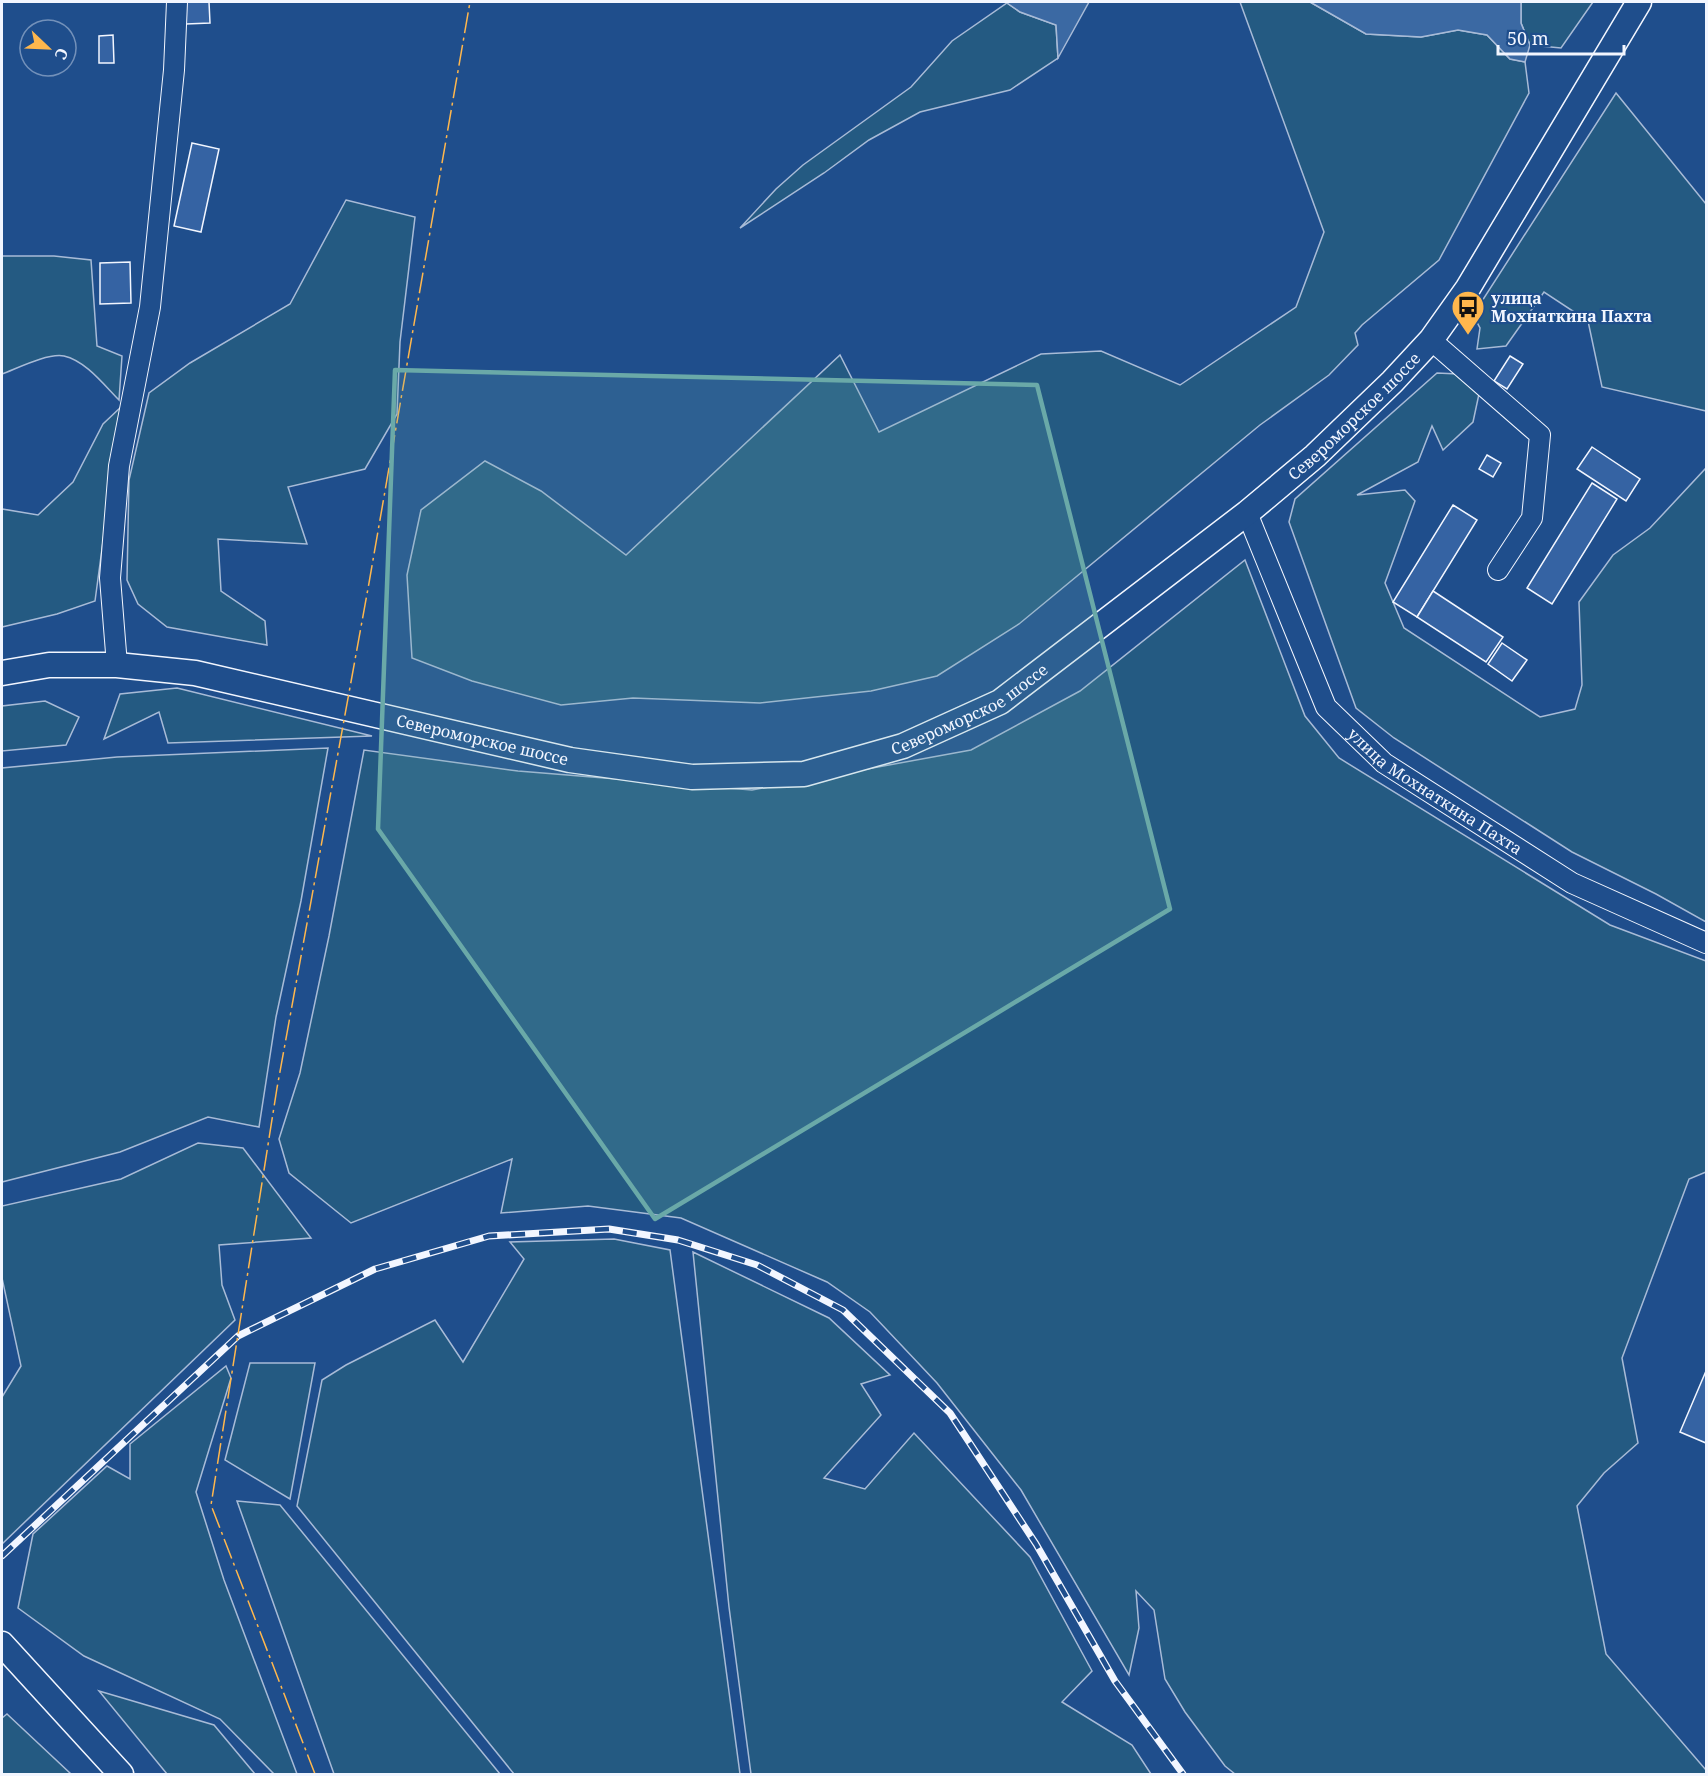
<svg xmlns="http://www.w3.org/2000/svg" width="1708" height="1776" font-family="'Noto Serif',serif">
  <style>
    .green { fill: #245a82; stroke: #a8bbd7; stroke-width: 1.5 }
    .water { fill: #3b69a3; stroke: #a8bbd7; stroke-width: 1.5 }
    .building { fill: #3563a3; stroke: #f2f6ff; stroke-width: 1.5 }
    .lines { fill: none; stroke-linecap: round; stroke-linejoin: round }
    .minor-casing { stroke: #f2f6ff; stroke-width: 22 }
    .major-casing { stroke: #f2f6ff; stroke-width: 27 }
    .minor { stroke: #1f4e8c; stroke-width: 20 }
    .major { stroke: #1f4e8c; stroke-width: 24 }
    .rail-casing { stroke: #f2f6ff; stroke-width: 7 }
    .rail { stroke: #1f4e8c; stroke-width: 4.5; stroke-dasharray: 14; stroke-linecap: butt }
    .power { stroke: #ffb74d; stroke-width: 1.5; stroke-dasharray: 21 4.5 3 4.5; stroke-linecap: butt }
    .marked { fill: #6aa9a8; fill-opacity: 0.2; stroke: #6aa9a8; stroke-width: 4.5; stroke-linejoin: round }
    .labels { text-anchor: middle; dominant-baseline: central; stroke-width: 4.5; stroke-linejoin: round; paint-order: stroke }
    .poi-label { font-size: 16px; font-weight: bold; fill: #f2f6ff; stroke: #1f4e8c; text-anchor: start }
    .street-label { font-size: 16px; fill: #f2f6ff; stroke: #1f4e8c }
  </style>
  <rect width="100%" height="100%" fill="#1f4e8c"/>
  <!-- green -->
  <g class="green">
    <path d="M1240,2H1310L1366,34L1421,37L1458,30L1487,35L1510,59L1525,62L1529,93L1439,260L1362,325L1355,333L1358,345L1329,375L1260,425L1019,624L937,676L871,691L760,703L633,698L561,705L472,681L412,658L407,575L421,510L485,461L541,491L626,555L840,355L879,432L1041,354L1101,351L1180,385L1296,307L1324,232Z"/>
    <path d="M1521,2H1593L1561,48L1530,45L1521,23Z"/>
    <path d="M1007,3L1020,12L1056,25L1058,58L1010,90L920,112L869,140L824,173L740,228L776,189L803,165L911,87L952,41Z"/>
    <path d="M1616,93L1706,204V411L1602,387L1588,321L1544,292L1506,346L1477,349L1480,328L1473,315Z"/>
    <path d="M346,200L415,217L400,342L397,414L365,469L288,487L307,544L218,539L221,591L265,621L267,645L167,627L138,604L127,580L129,480L149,393L190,363L290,304Z"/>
    <path d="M2,256H54L91,260L97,346L122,356L119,400C104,385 86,361 64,356C47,353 18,368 2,374Z"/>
    <path d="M1437,373L1458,374L1479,394L1473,422L1443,450L1432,426L1418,462L1357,495L1405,490L1415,501L1385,583L1404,628L1540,717L1575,709L1582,685L1579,602L1613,555L1650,528L1706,468V922L1656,894L1572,852L1394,738L1356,708L1289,522L1295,499Z"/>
    <path d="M121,407L95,601L57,614L2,627V509L38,515L73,482L103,424Z"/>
    <path d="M1245,560L1305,716L1339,758L1610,925L1706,961V1172L1689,1179L1622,1358L1638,1443L1604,1473L1577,1506L1606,1654L1706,1770V1774H1235L1225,1766L1185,1712L1165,1679L1154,1610L1136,1591L1139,1628L1129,1675L1021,1490L937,1383L870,1312L827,1282L681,1218L588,1206L501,1213L512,1159L351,1223L289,1173L279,1139L300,1073L329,936L364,750L518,771L752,790L971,750L1080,691Z"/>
    <path d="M177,688L372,736L168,743L159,712L104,739L120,694Z"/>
    <path d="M45,701L79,717L66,745L2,751V706Z"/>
    <path d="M328,748L301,901L276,1017L259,1127L208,1117L120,1152L2,1182V768L117,757Z"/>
    <path d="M198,1143L243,1148L311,1238L219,1245L222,1285L235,1320L2,1544V1397L21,1366L2,1278V1206L121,1179Z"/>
    <path d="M614,1239L670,1250L740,1774H514L297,1506L322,1380L346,1365L435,1320L463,1362L524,1259L510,1242Z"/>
    <path d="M693,1252L829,1318L890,1375L861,1384L881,1415L824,1478L865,1489L914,1433L1030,1557L1092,1671L1062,1702L1132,1745L1151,1774H751L729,1607Z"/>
    <path d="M250,1363H315L290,1499L225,1460Z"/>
    <path d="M226,1366L231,1378L196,1492L224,1580L297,1774H274L220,1719L84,1656L18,1608L33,1534L107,1466L130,1479V1444Z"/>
    <path d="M237,1501L280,1505L500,1774H334Z"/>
    <path d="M99,1691L214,1725L255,1774H167Z"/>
    <path d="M7,1714L71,1774H2V1718Z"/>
  </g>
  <!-- water -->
  <g class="water">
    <path d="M1009,2H1089L1058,58L1056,25L1020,12L1007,3Z"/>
    <path d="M1310,2H1521V23L1530,45L1525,62L1510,59L1487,35L1458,30L1421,37L1366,34Z"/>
  </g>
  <!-- building -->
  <g class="building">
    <path d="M184,2H209L210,23L186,24Z"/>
    <path d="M113,35L114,63H99V36Z"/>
    <path d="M192,143L219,149L201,232L174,226Z"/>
    <path d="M130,262L131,303L100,304V263Z"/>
    <path d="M1510,356L1523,364L1507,389L1494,381Z"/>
    <path d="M1592,447L1640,479L1626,501L1577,469Z"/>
    <path d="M1487,455L1501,463L1493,477L1479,469Z"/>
    <path d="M1592,483L1617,499L1552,604L1527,588Z"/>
    <path d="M1453,505L1477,520L1417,617L1393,602Z"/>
    <path d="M1433,591L1503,637L1486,662L1417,617Z"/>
    <path d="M1502,643L1527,660L1512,681L1488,664Z"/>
    <path d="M1706,1371V1443L1680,1432Z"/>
  </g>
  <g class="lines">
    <!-- minor casing -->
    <g class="minor-casing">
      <g id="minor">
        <path d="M1431,340L1540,435L1532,518L1498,570"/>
        <path id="s1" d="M1247,513L1326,707L1384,763L1572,883L1706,943"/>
        <path d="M117,665L110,578L119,466L150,307L174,70L177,2"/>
      </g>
    </g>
    <!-- major casing -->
    <g class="major-casing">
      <g id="major">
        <path id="s2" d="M2,673L49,665H117L195,673L570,760L692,777L804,774L903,746L1000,702L1247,513L1315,456L1392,382L1431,340L1468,288L1639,2"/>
        <path d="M2,1644L121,1774"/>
      </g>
    </g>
    <!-- minor -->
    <use href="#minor" class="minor"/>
    <!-- major -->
    <use href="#major" class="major"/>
    <!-- rail casing -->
    <g class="rail-casing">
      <path id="rail" d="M2,1556L238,1336L375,1269L489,1236L609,1229L678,1240L757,1265L843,1310L950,1413L1036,1544L1115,1681L1183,1774"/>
    </g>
    <!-- rail -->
    <use href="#rail" class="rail"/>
    <!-- power -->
    <path class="power" d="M315,1774L211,1505L277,1088L369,583L470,2"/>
  </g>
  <!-- marked area -->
  <path class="marked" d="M395,370L1037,385L1170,909L655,1219L378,829Z"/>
  <!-- icons -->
  <defs>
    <g id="bus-pin" transform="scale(1.725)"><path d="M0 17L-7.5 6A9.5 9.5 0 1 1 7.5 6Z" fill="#ffb74d" stroke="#1f4e8c"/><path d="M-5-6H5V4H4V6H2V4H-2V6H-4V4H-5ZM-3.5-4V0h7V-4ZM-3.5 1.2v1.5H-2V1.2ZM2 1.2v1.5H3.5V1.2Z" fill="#111"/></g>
  </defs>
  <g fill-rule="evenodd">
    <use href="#bus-pin" x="1468" y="307"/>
  </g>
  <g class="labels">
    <!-- poi labels -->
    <g class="poi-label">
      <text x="1491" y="298">улица<tspan x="1491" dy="18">Мохнаткина Пахта</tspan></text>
    </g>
    <!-- street labels -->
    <g class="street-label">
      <text stroke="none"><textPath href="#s2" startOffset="1479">Североморское шоссе</textPath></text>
      <text stroke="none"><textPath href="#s2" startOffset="993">Североморское шоссе</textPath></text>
      <text stroke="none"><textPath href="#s2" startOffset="489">Североморское шоссе</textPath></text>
      <text stroke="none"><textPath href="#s1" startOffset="348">улица Мохнаткина Пахта</textPath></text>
    </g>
  </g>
  <!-- border -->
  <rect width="1708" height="1776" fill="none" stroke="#f2f6ff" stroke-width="6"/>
  <!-- north arrow -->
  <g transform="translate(48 48) rotate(113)"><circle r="28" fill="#1f4e8c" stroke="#7391ba" stroke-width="1.5"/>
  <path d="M0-4.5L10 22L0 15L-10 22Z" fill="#ffb74d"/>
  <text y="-9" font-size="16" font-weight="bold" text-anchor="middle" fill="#f2f6ff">С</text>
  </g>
  <!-- scale -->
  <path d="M1498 45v9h126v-9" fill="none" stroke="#f2f6ff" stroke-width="3"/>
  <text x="1507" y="45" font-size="18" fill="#f2f6ff" stroke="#1f4e8c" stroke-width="4.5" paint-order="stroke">50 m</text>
</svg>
